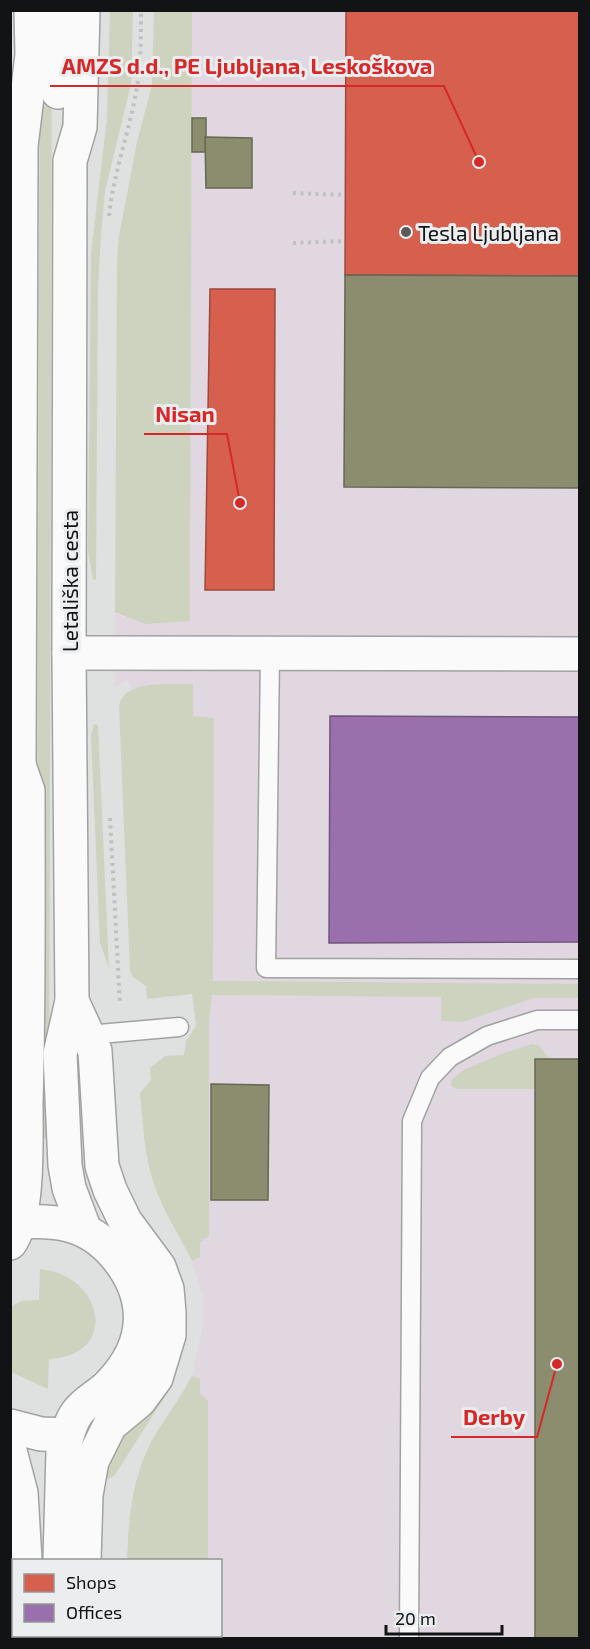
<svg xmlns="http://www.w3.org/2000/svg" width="590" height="1649" font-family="'Exo 2',sans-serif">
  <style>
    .industrial { fill: #e0d7e1 }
    .green { fill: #cdd3bf }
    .shops { fill: #d6604d; stroke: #9b493c; stroke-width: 1.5 }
    .offices { fill: #9970ab; stroke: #70547e; stroke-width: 1.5 }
    .industry { fill: #8c8c6e; stroke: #676853; stroke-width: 1.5 }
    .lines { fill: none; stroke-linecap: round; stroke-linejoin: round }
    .service-casing { stroke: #a1a2a2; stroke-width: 21 }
    .minor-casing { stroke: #a1a2a2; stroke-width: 36 }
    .secondary-casing { stroke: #a1a2a2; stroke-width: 36 }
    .path { stroke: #bfc0c0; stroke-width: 4; stroke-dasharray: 3 4.5; stroke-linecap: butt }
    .service { stroke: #fafafa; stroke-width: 18 }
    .minor { stroke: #fafafa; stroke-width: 33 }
    .secondary { stroke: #fafafa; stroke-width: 33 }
    .poi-dot { fill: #5a5b5b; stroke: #ebedef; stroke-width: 2 }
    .labels { text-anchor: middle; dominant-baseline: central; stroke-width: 6; stroke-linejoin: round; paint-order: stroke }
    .poi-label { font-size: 21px; fill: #121314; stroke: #ebedef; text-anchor: start }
    .street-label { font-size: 21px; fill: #121314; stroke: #ebedef }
    .leader { fill: none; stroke: #d62828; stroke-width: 2 }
    .callout-dot { fill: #d62828; stroke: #ebedef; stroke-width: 2 }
    .callout-label { font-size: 22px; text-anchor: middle; font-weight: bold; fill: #d62828; stroke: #ebedef; stroke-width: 6; stroke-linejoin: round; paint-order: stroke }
  </style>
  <rect width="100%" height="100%" fill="#dfe0e0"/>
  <!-- industrial -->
  <path class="industrial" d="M192,11H579V1638H191V1636H220V1560H191L192,1376L203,1325V1297L192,1261L200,1257V1242L209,1236V1021L148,685L132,689L127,680L115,688V612L122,617L190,621Z"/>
  <!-- green -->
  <g class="green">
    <path d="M52,10L49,1139H36L40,11Z"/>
    <path d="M110,11H133L131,84L105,191L101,235L98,287L96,579L93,580L88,551L91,253L107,118Z"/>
    <path d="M154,11H192L190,621L145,624L115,612L117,260L119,236L137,142L152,85Z"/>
    <path d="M193,684V716L214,718L213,981L579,984L580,998H534L463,1022L441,1021V997L212,995L209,1020V1236L200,1242V1257L192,1261C179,1234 162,1210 153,1181C144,1153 143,1122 140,1093L151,1080L150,1068L165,1056L184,1055L186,1041L196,1026L192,994L147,999L146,986L133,977L130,970L119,706C124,678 172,685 193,684Z"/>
    <path d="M94,724L98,725L109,968L100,943L91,736Z"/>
    <path d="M532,1044L538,1045L550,1059H535V1089H456L451,1085L452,1079L464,1070L501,1054Z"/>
    <path d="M40,1269C106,1276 118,1357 49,1359L48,1389L11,1372V1306L22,1301L39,1300Z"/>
    <path d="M192,1376L200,1379V1394L208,1401V1560H127C129,1515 132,1475 155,1435C167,1415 181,1397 192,1376Z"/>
    <path d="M163,1393L166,1395L114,1476L108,1479L102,1476C115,1439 137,1420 163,1393Z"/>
  </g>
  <!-- shops -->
  <g class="shops">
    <path d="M346,10H580V276L345,275Z"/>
    <path d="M210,289H275L274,590H205Z"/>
  </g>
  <!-- offices -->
  <path class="offices" d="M330,716L580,717V942L329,943Z"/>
  <!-- industry -->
  <g class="industry">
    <rect x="192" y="118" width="14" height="34"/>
    <path d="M205,137L252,138V188H206Z"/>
    <path d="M345,275L580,276V488L344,487Z"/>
    <rect x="535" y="1059" width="45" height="579"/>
    <path d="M211,1084L269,1085L268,1200H211Z"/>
  </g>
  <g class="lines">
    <!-- service casing -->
    <g class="service-casing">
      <g id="service">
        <path d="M270,654L266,968L580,969"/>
        <path d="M88,1035L179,1027"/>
        <path d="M409,1638L412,1121L430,1078L450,1057L487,1036L537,1020H580"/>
      </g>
    </g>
    <!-- minor casing -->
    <g class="minor-casing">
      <path id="minor" d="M69,653L580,654"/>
    </g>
    <!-- secondary casing -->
    <g class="secondary-casing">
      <g id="secondary">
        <path d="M83,10L80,127L70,161L69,653L72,1001L60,1054L65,1165L69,1188L84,1228"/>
        <path d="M58,92L59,10"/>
        <path d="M10,792L19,765L21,146L32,55L31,10"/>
        <path d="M72,1001L95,1051L102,1166L110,1190L125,1221L159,1267L167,1289L169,1313V1335L156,1378L139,1401L110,1425L92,1461L86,1495L84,1560"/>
        <path d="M10,1223C52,1219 86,1221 115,1255C150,1297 149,1343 111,1383C101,1395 86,1400 77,1413C69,1424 66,1439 63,1452L60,1560"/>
        <path d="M10,1243C29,1217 26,1137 26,1103C29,999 28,895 28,791L19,765"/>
        <path d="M10,1426L41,1434L67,1435"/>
        <path d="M10,1451L21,1493L25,1560"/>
        <path d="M14,1638L15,1636"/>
        <path d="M81,1638V1636"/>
      </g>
    </g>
    <!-- path -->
    <g class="path">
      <path d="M293,193L345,195"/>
      <path d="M109,216C113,176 127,138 135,98C141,69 141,40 141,10"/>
      <path d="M293,243L345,241"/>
      <path d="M110,818L120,1005"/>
    </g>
    <!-- service -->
    <use href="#service" class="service"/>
    <!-- minor -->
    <use href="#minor" class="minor"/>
    <!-- secondary -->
    <use href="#secondary" class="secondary"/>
  </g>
  <!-- markers -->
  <circle class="poi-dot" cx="406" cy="232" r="6"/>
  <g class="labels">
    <!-- poi labels -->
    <g class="poi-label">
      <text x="418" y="232">Tesla Ljubljana</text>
    </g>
    <!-- street labels -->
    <g class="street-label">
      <text transform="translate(69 581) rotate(-90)">Letališka cesta</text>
    </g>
  </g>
  <!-- callouts -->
  <path class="leader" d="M479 162L444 86H50M240 503L227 434H144M557 1364L537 1437H451"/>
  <g class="callout-dot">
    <circle cx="479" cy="162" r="6"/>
    <circle cx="240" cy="503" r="6"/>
    <circle cx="557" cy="1364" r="6"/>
  </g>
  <g class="callout-label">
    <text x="247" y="74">AMZS d.d., PE Ljubljana, Leskoškova</text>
    <text x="185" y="422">Nisan</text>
    <text x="494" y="1425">Derby</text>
  </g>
  <!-- border -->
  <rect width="590" height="1649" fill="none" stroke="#121314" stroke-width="24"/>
  <!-- legend -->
  <rect x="12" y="1559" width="210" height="78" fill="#ebedef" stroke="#949697" stroke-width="1.5"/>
  <rect x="24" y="1574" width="30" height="18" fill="#d6604d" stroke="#949697" stroke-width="1.5"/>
  <text x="66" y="1589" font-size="18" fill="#121314">Shops</text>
  <rect x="24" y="1604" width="30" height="18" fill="#9970ab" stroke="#949697" stroke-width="1.5"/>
  <text x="66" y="1619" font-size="18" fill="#121314">Offices</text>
  <!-- scale -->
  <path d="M386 1625v9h116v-9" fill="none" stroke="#121314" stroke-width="3"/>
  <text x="395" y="1625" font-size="18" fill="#121314" stroke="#ebedef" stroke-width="4.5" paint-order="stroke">20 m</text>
</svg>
